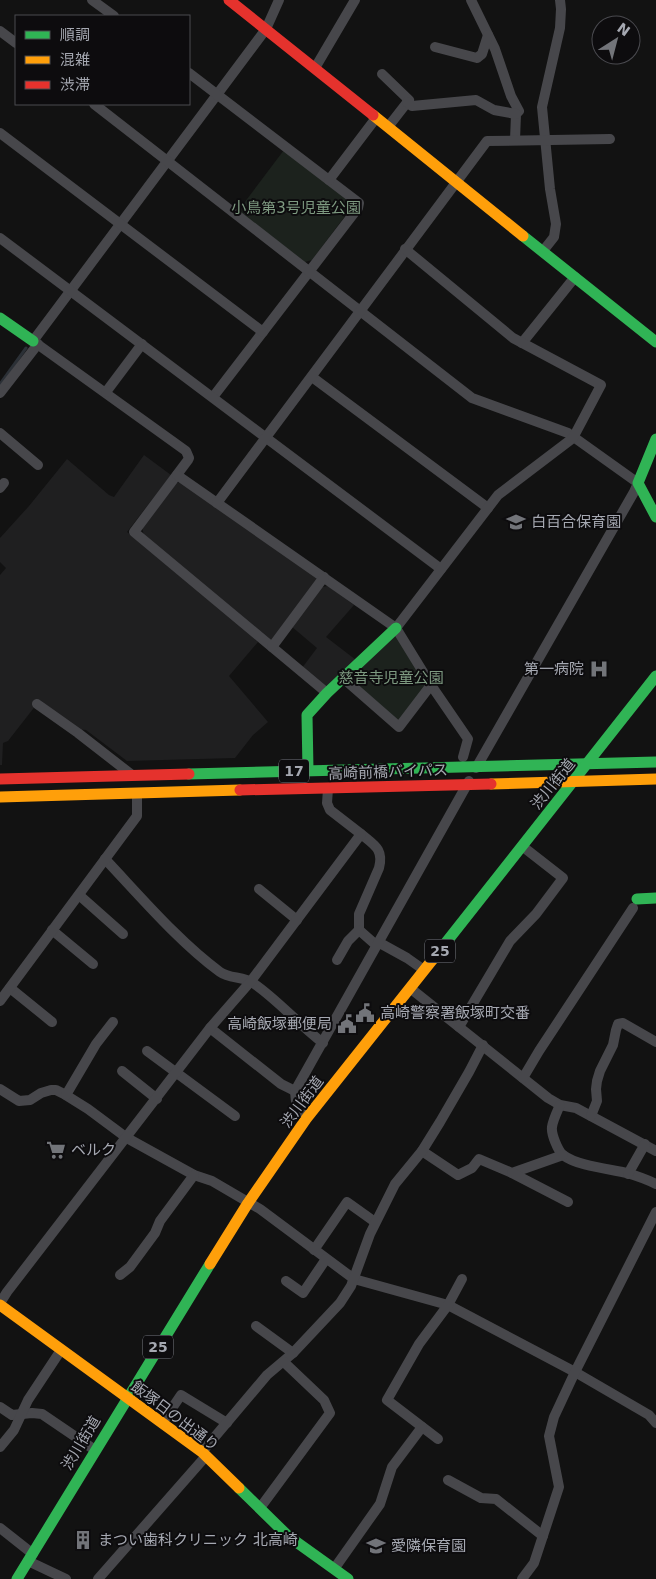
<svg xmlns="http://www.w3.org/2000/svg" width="656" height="1579" font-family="'DejaVu Sans','Noto Sans JP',sans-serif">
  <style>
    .built { fill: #1f1f20 }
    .green { fill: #1c221d }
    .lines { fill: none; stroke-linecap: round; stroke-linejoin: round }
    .stream { stroke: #2b3036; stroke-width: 3 }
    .street { stroke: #47474b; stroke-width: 10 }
    .fast { stroke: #30b455; stroke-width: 11 }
    .slow { stroke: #ff9f0a; stroke-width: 11 }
    .jam { stroke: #e5322d; stroke-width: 11 }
    .labels { text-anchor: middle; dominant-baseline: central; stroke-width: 4; stroke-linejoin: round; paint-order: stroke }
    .shield { fill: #0d0c0e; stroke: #777980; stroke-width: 1 }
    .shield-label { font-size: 14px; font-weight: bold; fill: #a5a8b1 }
    .park-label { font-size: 15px; fill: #7e9a81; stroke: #0d0c0e }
    .poi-label { font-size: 15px; fill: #a5a8b1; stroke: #0d0c0e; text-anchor: start }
    .street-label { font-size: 15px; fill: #a5a8b1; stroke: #0d0c0e }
  </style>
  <rect width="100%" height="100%" fill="#121212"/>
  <!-- built -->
  <g class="built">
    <path d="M144,455L171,475L127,532L258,642L229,676L268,722L253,735L235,758L127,761L86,730L76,729L40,700L8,741L3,743L2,765H0V575L6,568L0,562V538L29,506L67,459L109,495L114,497Z"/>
    <path d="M180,482L316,576L318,582L273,640H268L144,535L142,528L176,483Z"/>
    <path d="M328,586L354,605L326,637L356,660L325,687L302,668L317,648L291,626L322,587Z"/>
  </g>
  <!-- green -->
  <g class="green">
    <path d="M284,150L350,201L351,208L312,260L305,262L238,211Z"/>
    <path d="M392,636L399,637L426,682L425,687L400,722L353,681V676Z"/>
  </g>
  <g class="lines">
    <!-- stream -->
    <path class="stream" d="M0,384L26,348"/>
    <!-- street -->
    <g class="street">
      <path d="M92,0L114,16"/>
      <path d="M279,0L266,29L33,341L186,451L189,458L188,460L134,532L327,693"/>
      <path d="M471,0L495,49L511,96L519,111L516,114L515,140"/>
      <path d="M0,31L16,43"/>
      <path d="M435,47L477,58L482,54L488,35"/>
      <path d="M315,68L355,0"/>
      <path d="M189,73L359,203L358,208L213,397"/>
      <path d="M382,74L409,100L388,127"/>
      <path d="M407,102L412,106L476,100L494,110L516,114"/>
      <path d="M94,104L472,398L568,433L638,483L634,492L476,768"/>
      <path d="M0,133L263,332"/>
      <path d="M329,180L376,118"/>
      <path d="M0,238L441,569"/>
      <path d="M543,251L554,237L556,224L550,189L542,107L560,28L561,9L560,0"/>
      <path d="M522,343L575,277"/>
      <path d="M312,377L488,508"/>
      <path d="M106,392L142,344"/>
      <path d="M0,393L38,344"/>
      <path d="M0,433L38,465"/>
      <path d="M177,475L396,628L431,685L468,739L463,757"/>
      <path d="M0,488L4,483"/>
      <path d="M217,503L487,141L610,139"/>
      <path d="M396,628L498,495L573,438L601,385L513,338L405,249"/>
      <path d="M272,647L324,577"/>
      <path d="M343,678L399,727L431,685"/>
      <path d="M37,704L78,733L132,775"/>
      <path d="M361,834C374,845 384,849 379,868L359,914V930L376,945"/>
      <path d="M105,859C140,896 179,942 220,972C230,979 243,976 253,983C278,1000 298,1024 323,1043"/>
      <path d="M259,889L297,920"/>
      <path d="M79,895L123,934"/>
      <path d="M52,930L93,964"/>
      <path d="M378,942L407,958L424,970"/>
      <path d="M337,960L348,941L359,930"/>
      <path d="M10,988L52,1022"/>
      <path d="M410,988L548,1098L560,1105L576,1108L656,1151"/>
      <path d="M0,1001L137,816V794"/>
      <path d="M459,1027L510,941L536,914L563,878L522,846"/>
      <path d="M210,1028L281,1084L295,1091"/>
      <path d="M147,1051L235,1116"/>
      <path d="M122,1071L157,1099"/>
      <path d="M523,1078L539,1051L633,908"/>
      <path d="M0,1089L19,1101L30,1100L41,1093L51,1090H56L64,1094L88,1109L127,1138L194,1175L212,1181L260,1209L354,1279L448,1305L575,1372L649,1415L656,1423"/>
      <path d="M66,1095L96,1044L113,1022"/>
      <path d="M560,1105C557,1112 553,1120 552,1127C551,1134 558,1151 563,1155C577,1166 610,1169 627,1173C637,1176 646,1179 656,1184"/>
      <path d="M591,1116L597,1101L596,1089L597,1081L600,1071L613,1045L616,1030L618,1024L623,1023L656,1042"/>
      <path d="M306,1119L296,1102L295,1091L469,781"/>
      <path d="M422,1151L458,1175L472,1168L479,1159L512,1173L563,1155"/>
      <path d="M512,1173L568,1202"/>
      <path d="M628,1174L645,1144"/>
      <path d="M314,1250L347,1202L375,1222"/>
      <path d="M120,1275L130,1267L155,1233L160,1221L194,1175"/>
      <path d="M286,1281L303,1293L326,1259"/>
      <path d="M0,1303L7,1292L210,1028L251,981L361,834L330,810L327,803L328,789"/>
      <path d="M256,1326L293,1353"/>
      <path d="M0,1407L12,1415L32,1413L42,1414L95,1450"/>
      <path d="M162,1423L181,1395L227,1423"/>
      <path d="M438,1439L387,1400L419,1344L448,1305L462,1279"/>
      <path d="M0,1447L14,1430L28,1400L61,1350"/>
      <path d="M202,1452L267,1375L293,1353L340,1303L351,1286L370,1234L395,1184L422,1151L440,1122L469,1072L483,1045"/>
      <path d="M448,1480L481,1498L496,1499L543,1536"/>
      <path d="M260,1508L330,1413L324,1400L284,1362"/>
      <path d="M0,1528L33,1554"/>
      <path d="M28,1561L66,1579"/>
      <path d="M334,1569L380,1504L392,1467L422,1427"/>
      <path d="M98,1579L206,1456"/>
      <path d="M522,1579L534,1563L559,1487L549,1436L554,1417L575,1372L656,1212"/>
    </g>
    <!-- fast -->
    <g class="fast">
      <path d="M523,236L656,342"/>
      <path d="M0,318L33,341"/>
      <path d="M656,439L638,483L656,517"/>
      <path d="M308,770L307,715L327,693L396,628"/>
      <path d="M189,774L656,762"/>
      <path d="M637,899L656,898"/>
      <path d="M433,959L656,676"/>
      <path d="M239,1488L288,1536L348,1579"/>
      <path d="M17,1579L210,1264"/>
    </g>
    <!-- slow -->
    <g class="slow">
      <path d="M373,115L523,236"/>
      <path d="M491,784L656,779"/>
      <path d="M0,797L240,790"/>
      <path d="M210,1264L248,1203L306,1119L433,959"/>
      <path d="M0,1305L202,1452L239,1488"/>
    </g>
    <!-- jam -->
    <g class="jam">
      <path d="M229,0L373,115"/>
      <path d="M0,779L189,774"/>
      <path d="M240,790L491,784"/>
    </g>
  </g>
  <!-- icons -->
  <defs>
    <g id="school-bare" transform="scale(1.5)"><path d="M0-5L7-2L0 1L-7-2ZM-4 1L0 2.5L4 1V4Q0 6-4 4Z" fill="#727479" stroke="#0d0c0e" stroke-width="2.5" paint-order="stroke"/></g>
    <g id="hospital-bare" transform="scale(1.5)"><path d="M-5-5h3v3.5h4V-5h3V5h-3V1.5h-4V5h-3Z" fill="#727479" stroke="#0d0c0e" stroke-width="2.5" paint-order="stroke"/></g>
    <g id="civic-bare" transform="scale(1.5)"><path d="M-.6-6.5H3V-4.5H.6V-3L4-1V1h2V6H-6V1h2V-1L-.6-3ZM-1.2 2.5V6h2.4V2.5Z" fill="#727479" stroke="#0d0c0e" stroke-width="2.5" paint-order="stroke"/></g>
    <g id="supermarket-bare" transform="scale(1.5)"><path d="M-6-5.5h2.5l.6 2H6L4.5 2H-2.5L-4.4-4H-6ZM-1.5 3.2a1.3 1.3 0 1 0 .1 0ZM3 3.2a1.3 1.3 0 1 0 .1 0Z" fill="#727479" stroke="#0d0c0e" stroke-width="2.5" paint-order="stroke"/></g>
    <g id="building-bare" transform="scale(1.5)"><path d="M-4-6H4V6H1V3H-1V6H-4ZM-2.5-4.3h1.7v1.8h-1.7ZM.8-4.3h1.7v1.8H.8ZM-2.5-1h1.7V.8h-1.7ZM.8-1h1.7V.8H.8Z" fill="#727479" stroke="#0d0c0e" stroke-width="2.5" paint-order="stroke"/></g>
  </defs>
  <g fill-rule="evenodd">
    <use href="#school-bare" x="516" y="522"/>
    <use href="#hospital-bare" x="599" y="669"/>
    <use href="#civic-bare" x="365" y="1013"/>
    <use href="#civic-bare" x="347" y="1024"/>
    <use href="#supermarket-bare" x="56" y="1150"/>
    <use href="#building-bare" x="83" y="1540"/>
    <use href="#school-bare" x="376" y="1546"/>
  </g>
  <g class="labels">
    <!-- shield labels -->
    <g class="shield">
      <rect x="279" y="759.5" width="30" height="23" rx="4"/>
      <rect x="425" y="939.5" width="30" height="23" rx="4"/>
      <rect x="143" y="1335.5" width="30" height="23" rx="4"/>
    </g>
    <g class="shield-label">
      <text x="294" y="771">17</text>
      <text x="440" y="951">25</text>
      <text x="158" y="1347">25</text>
    </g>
    <!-- park labels -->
    <g class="park-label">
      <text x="296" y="208">小鳥第3号児童公園</text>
      <text x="391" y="678">慈音寺児童公園</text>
    </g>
    <!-- poi labels -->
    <g class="poi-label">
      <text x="531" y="522">白百合保育園</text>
      <text x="584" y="669" text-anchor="end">第一病院</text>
      <text x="380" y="1013">高崎警察署飯塚町交番</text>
      <text x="332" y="1024" text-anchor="end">高崎飯塚郵便局</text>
      <text x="71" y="1150">ベルク</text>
      <text x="98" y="1540">まつい歯科クリニック 北高崎</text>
      <text x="391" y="1546">愛隣保育園</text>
    </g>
    <!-- street labels -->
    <g class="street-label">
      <text transform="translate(388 772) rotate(-2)">高崎前橋バイパス</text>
      <text transform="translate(553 784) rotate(-51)">渋川街道</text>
      <text transform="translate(302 1102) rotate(-53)">渋川街道</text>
      <text transform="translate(175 1416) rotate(37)">飯塚日の出通り</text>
      <text transform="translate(81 1443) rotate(-59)">渋川街道</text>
    </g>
  </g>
  <!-- legend -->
  <rect x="15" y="15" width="175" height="90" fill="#0d0c0e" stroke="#4a4a4f"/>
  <rect x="25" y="31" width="25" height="8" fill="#30b455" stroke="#4a4a4f"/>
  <text x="60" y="40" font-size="15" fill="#a5a8b1">順調</text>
  <rect x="25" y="56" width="25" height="8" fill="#ff9f0a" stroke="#4a4a4f"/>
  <text x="60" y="65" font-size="15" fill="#a5a8b1">混雑</text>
  <rect x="25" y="81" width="25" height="8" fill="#e5322d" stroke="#4a4a4f"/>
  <text x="60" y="90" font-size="15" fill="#a5a8b1">渋滞</text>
  <!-- north arrow -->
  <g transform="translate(616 40) rotate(36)"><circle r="24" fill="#0d0c0e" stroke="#4a4a4f"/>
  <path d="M0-4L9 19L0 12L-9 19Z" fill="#727479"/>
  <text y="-8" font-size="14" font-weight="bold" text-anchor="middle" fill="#a5a8b1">N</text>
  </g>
</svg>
